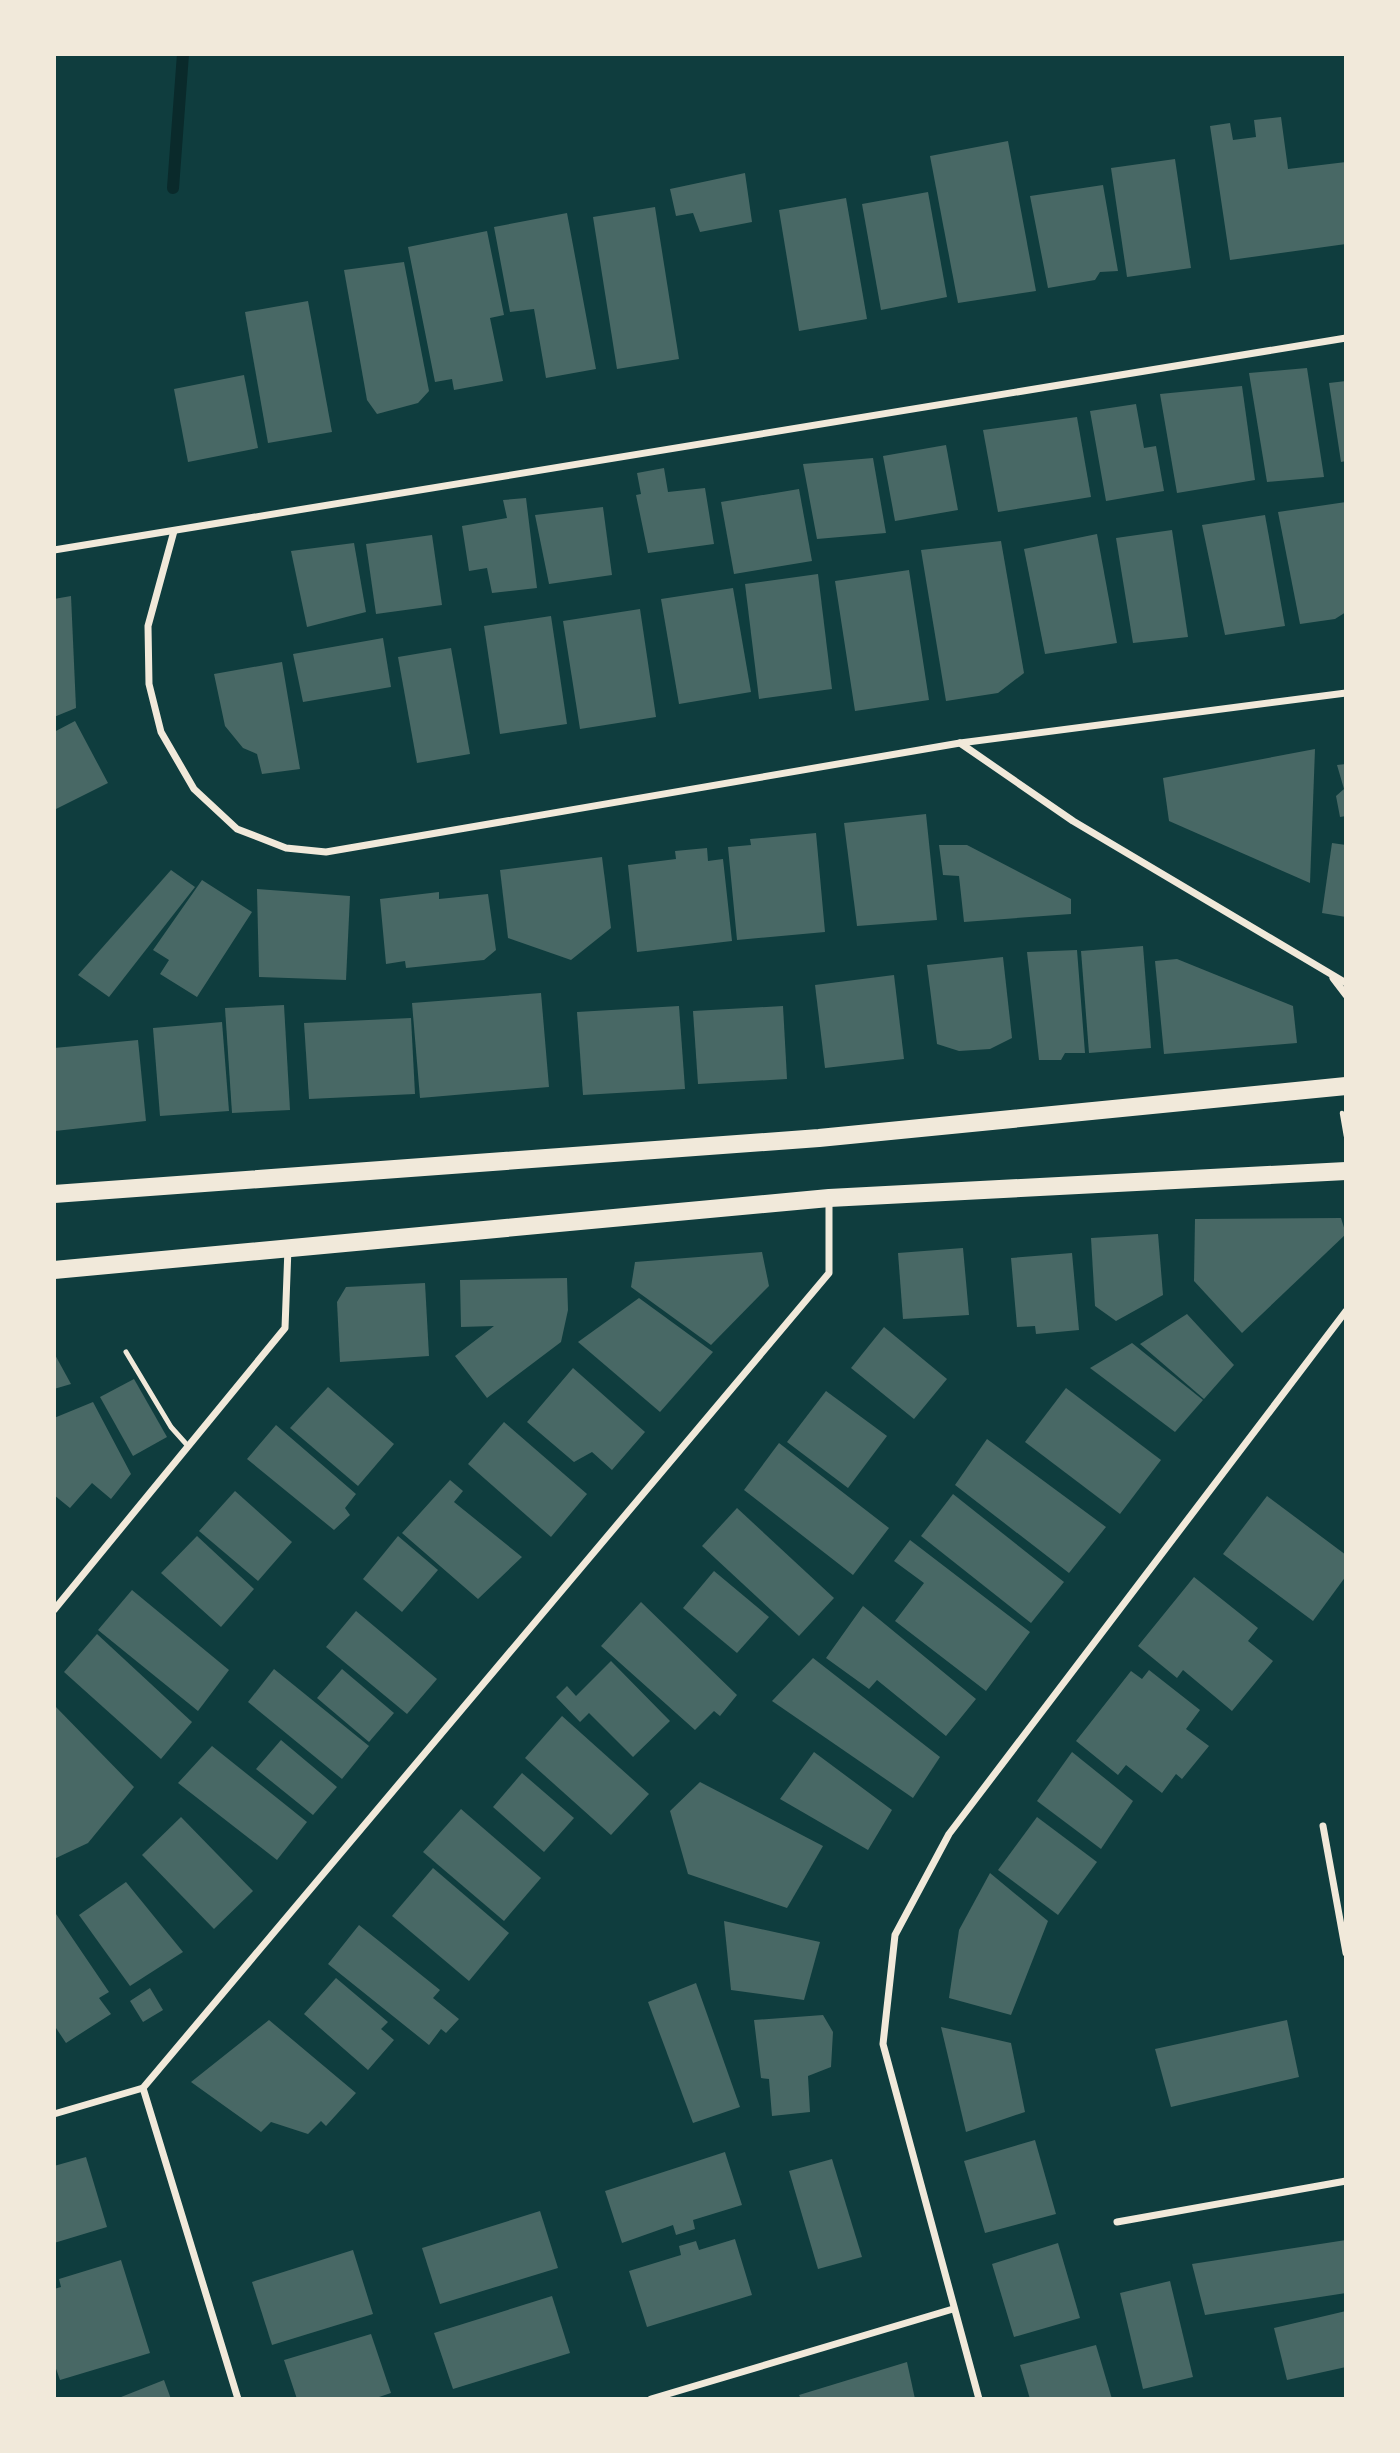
<svg xmlns="http://www.w3.org/2000/svg" width="1400" height="2453" font-family="Ubuntu,sans-serif">
  <style>
    .lines { fill: none; stroke-linecap: round; stroke-linejoin: round }
    .stream { stroke: #0a2a2b; stroke-width: 12 }
    .building { fill: #486865 }
    .path { stroke: #f1e9da; stroke-width: 4.5 }
    .service { stroke: #f1e9da; stroke-width: 5 }
    .minor { stroke: #f1e9da; stroke-width: 7 }
    .primary { stroke: #f1e9da; stroke-width: 18 }
  </style>
  <rect width="100%" height="100%" fill="#0f3d3e"/>
  <g class="lines">
    <!-- stream -->
    <path class="stream" d="M173,188L183,54"/>
  </g>
  <!-- building -->
  <g class="building">
    <path d="M1281,117L1288,169L1346,162V244L1230,260L1210,126L1230,123L1233,140L1256,137L1254,120Z"/>
    <path d="M1008,141L1036,291L958,303L930,156Z"/>
    <path d="M1175,159L1191,268L1127,277L1111,168Z"/>
    <path d="M745,173L752,222L700,232L693,213L676,216L670,189Z"/>
    <path d="M1103,185L1118,271L1100,272L1095,280L1048,288L1030,196Z"/>
    <path d="M928,192L947,297L881,310L862,204Z"/>
    <path d="M846,198L867,319L799,331L779,210Z"/>
    <path d="M655,207L679,359L617,369L593,217Z"/>
    <path d="M567,213L596,369L546,378L534,309L510,312L494,227Z"/>
    <path d="M487,231L504,315L490,318L503,381L454,390L452,379L435,382L408,247Z"/>
    <path d="M404,262L429,391L418,403L377,414L367,400L344,270Z"/>
    <path d="M308,301L332,432L268,443L245,312Z"/>
    <path d="M1307,368L1324,477L1267,482L1249,373Z"/>
    <path d="M244,375L258,448L188,462L174,389Z"/>
    <path d="M1346,381V461L1341,462L1329,383Z"/>
    <path d="M1242,386L1255,480L1177,493L1160,394Z"/>
    <path d="M1136,404L1144,448L1156,446L1164,491L1106,501L1090,411Z"/>
    <path d="M1077,417L1091,497L998,512L983,430Z"/>
    <path d="M946,445L958,510L895,521L883,456Z"/>
    <path d="M873,458L886,533L817,539L803,464Z"/>
    <path d="M664,468L668,492L705,488L714,544L648,553L636,495L641,494L637,473Z"/>
    <path d="M799,489L812,561L734,574L721,502Z"/>
    <path d="M526,498L537,588L492,593L487,568L469,571L462,526L507,518L503,500Z"/>
    <path d="M1346,502V612L1335,619L1300,624L1278,512Z"/>
    <path d="M603,507L612,575L549,584L535,515Z"/>
    <path d="M1265,515L1285,626L1225,635L1202,525Z"/>
    <path d="M1172,530L1188,637L1133,643L1116,538Z"/>
    <path d="M1097,534L1117,643L1045,654L1024,549Z"/>
    <path d="M432,535L442,605L376,614L366,544Z"/>
    <path d="M1001,541L1024,673L998,693L946,701L921,550Z"/>
    <path d="M354,543L366,612L307,627L291,551Z"/>
    <path d="M909,570L929,700L855,711L835,581Z"/>
    <path d="M818,574L832,689L759,699L745,584Z"/>
    <path d="M733,588L751,692L679,704L661,599Z"/>
    <path d="M71,596L76,708L54,717V599Z"/>
    <path d="M640,609L656,717L580,729L563,621Z"/>
    <path d="M551,616L567,724L500,734L484,626Z"/>
    <path d="M383,638L391,687L303,702L293,654Z"/>
    <path d="M451,648L470,754L417,763L398,657Z"/>
    <path d="M282,662L300,769L262,774L257,754L243,748L225,726L214,674Z"/>
    <path d="M75,721L108,783L54,810V732Z"/>
    <path d="M1315,749L1310,883L1169,821L1163,778Z"/>
    <path d="M1346,764V816L1340,817L1336,796L1344,789L1337,765Z"/>
    <path d="M926,814L937,920L857,926L844,823Z"/>
    <path d="M816,833L825,932L737,940L728,847L751,845L750,839Z"/>
    <path d="M1332,843L1346,845V917L1322,913Z"/>
    <path d="M939,845H967L1071,899V914L964,922L959,876L943,875Z"/>
    <path d="M707,848L708,861L723,859L732,941L637,952L628,865L676,859L675,851Z"/>
    <path d="M602,857L611,928L571,960L508,938L500,870Z"/>
    <path d="M171,870L195,887L109,997L78,975Z"/>
    <path d="M202,880L252,912L197,997L160,974L169,960L153,950Z"/>
    <path d="M257,889L350,896L346,980L259,977Z"/>
    <path d="M439,892V899L488,894L496,950L484,960L406,968L405,961L386,964L380,899Z"/>
    <path d="M1143,946L1151,1048L1089,1053L1081,951Z"/>
    <path d="M1077,950L1085,1053H1065L1061,1060H1039L1027,952Z"/>
    <path d="M1003,957L1012,1038L990,1049L959,1051L937,1044L927,965Z"/>
    <path d="M1177,959L1293,1006L1297,1043L1164,1054L1155,961Z"/>
    <path d="M894,975L904,1059L825,1068L815,985Z"/>
    <path d="M541,993L549,1087L420,1098L412,1003Z"/>
    <path d="M284,1005L290,1110L232,1113L225,1008Z"/>
    <path d="M679,1006L685,1089L583,1095L577,1012Z"/>
    <path d="M783,1006L787,1079L698,1084L693,1011Z"/>
    <path d="M411,1018L415,1094L309,1099L304,1023Z"/>
    <path d="M222,1022L229,1111L160,1116L153,1028Z"/>
    <path d="M138,1040L146,1121L55,1131L54,1048Z"/>
    <path d="M1341,1218L1346,1234L1242,1333L1194,1281L1195,1219Z"/>
    <path d="M1158,1234L1163,1295L1116,1321L1095,1306L1091,1238Z"/>
    <path d="M963,1248L969,1315L903,1319L898,1253Z"/>
    <path d="M762,1252L769,1286L711,1345L631,1287L635,1262Z"/>
    <path d="M1072,1253L1079,1330L1036,1334L1035,1326L1017,1327L1011,1258Z"/>
    <path d="M567,1278L568,1310L561,1342L487,1398L455,1356L494,1326L461,1327L460,1280Z"/>
    <path d="M425,1283L429,1356L340,1362L337,1302L346,1287Z"/>
    <path d="M639,1298L713,1352L660,1412L578,1342Z"/>
    <path d="M1187,1314L1234,1365L1204,1399L1140,1344Z"/>
    <path d="M884,1327L947,1379L914,1419L851,1368Z"/>
    <path d="M1132,1343L1203,1400L1175,1432L1090,1368Z"/>
    <path d="M54,1353L71,1384L54,1389Z"/>
    <path d="M573,1368L645,1432L612,1470L592,1452L574,1462L527,1422Z"/>
    <path d="M134,1379L167,1437L133,1456L100,1397Z"/>
    <path d="M328,1387L394,1444L358,1486L290,1428Z"/>
    <path d="M1066,1388L1161,1460L1120,1514L1025,1442Z"/>
    <path d="M826,1391L887,1436L848,1488L787,1442Z"/>
    <path d="M93,1402L131,1474L111,1499L92,1483L70,1508L54,1495V1418Z"/>
    <path d="M504,1422L587,1494L551,1537L468,1464Z"/>
    <path d="M276,1425L356,1494L345,1508L350,1515L334,1530L247,1459Z"/>
    <path d="M987,1439L1106,1527L1069,1573L955,1485Z"/>
    <path d="M779,1443L889,1528L853,1575L744,1490Z"/>
    <path d="M450,1480L463,1491L454,1502L522,1557L478,1599L402,1533Z"/>
    <path d="M235,1491L292,1542L258,1581L199,1531Z"/>
    <path d="M953,1494L1064,1582L1031,1623L921,1536Z"/>
    <path d="M1267,1496L1346,1555V1576L1313,1621L1223,1554Z"/>
    <path d="M737,1508L834,1598L799,1636L702,1546Z"/>
    <path d="M197,1536L254,1589L221,1627L161,1573Z"/>
    <path d="M398,1536L438,1570L402,1612L363,1579Z"/>
    <path d="M910,1540L1030,1632L986,1691L895,1621L924,1583L894,1561Z"/>
    <path d="M714,1571L769,1617L737,1653L683,1608Z"/>
    <path d="M1194,1577L1258,1628L1248,1641L1273,1661L1232,1711L1183,1670L1177,1678L1138,1646Z"/>
    <path d="M132,1590L229,1670L198,1711L98,1630Z"/>
    <path d="M641,1602L737,1695L720,1716L714,1711L695,1730L601,1646Z"/>
    <path d="M863,1606L976,1699L946,1736L877,1680L869,1689L826,1658Z"/>
    <path d="M356,1611L437,1679L407,1714L326,1647Z"/>
    <path d="M97,1634L192,1722L161,1759L64,1672Z"/>
    <path d="M813,1658L940,1757L913,1798L772,1701Z"/>
    <path d="M611,1661L670,1721L633,1757L589,1713L580,1722L556,1697L567,1686L576,1696Z"/>
    <path d="M274,1669L369,1746L342,1779L248,1702Z"/>
    <path d="M342,1669L394,1713L369,1742L317,1698Z"/>
    <path d="M1149,1670L1200,1710L1186,1729L1209,1746L1182,1779L1176,1774L1162,1793L1126,1765L1118,1775L1076,1741L1131,1671L1142,1679Z"/>
    <path d="M54,1705L134,1787L88,1843L54,1859Z"/>
    <path d="M562,1716L649,1794L611,1835L525,1758Z"/>
    <path d="M281,1740L337,1787L313,1815L256,1769Z"/>
    <path d="M212,1746L307,1822L277,1860L178,1783Z"/>
    <path d="M814,1752L892,1810L868,1850L780,1799Z"/>
    <path d="M1072,1752L1133,1801L1101,1849L1037,1801Z"/>
    <path d="M522,1773L574,1818L544,1852L493,1807Z"/>
    <path d="M700,1782L823,1846L787,1908L688,1874L670,1811Z"/>
    <path d="M461,1809L541,1878L504,1921L423,1852Z"/>
    <path d="M181,1817L253,1891L214,1929L142,1855Z"/>
    <path d="M1037,1817L1097,1862L1058,1915L998,1870Z"/>
    <path d="M433,1868L509,1933L469,1981L392,1916Z"/>
    <path d="M990,1873L1048,1921L1011,2015L949,1998L959,1930Z"/>
    <path d="M126,1882L183,1952L130,1986L79,1915Z"/>
    <path d="M56,1914L109,1992L99,1998L111,2014L66,2043L54,2025Z"/>
    <path d="M724,1921L820,1942L804,2000L731,1990Z"/>
    <path d="M359,1925L440,1990L433,1998L459,2019L446,2033L441,2029L429,2045L328,1964Z"/>
    <path d="M336,1978L388,2022L381,2029L394,2040L368,2070L304,2014Z"/>
    <path d="M696,1983L740,2107L693,2123L648,2002Z"/>
    <path d="M150,1988L163,2010L143,2022L130,2001Z"/>
    <path d="M823,2015L833,2032L831,2067L808,2076L810,2112L772,2116L769,2079L761,2078L754,2020Z"/>
    <path d="M269,2020L356,2093L326,2126L321,2121L308,2134L271,2122L261,2132L191,2082Z"/>
    <path d="M1287,2020L1299,2077L1171,2107L1155,2049Z"/>
    <path d="M941,2027L1011,2043L1025,2112L966,2132Z"/>
    <path d="M1035,2140L1056,2214L985,2233L964,2161Z"/>
    <path d="M725,2152L742,2205L693,2220L695,2229L676,2235L673,2225L622,2243L605,2191Z"/>
    <path d="M86,2157L107,2227L54,2243V2166Z"/>
    <path d="M832,2159L862,2257L818,2269L789,2171Z"/>
    <path d="M540,2211L558,2268L440,2304L422,2248Z"/>
    <path d="M735,2239L752,2295L647,2327L629,2271L681,2255L679,2246L696,2241L699,2250Z"/>
    <path d="M1346,2240V2293L1205,2315L1192,2264Z"/>
    <path d="M1058,2243L1080,2318L1014,2337L992,2264Z"/>
    <path d="M353,2250L373,2314L272,2345L252,2282Z"/>
    <path d="M121,2260L150,2353L60,2380L54,2363V2289L61,2287L59,2279Z"/>
    <path d="M1170,2281L1193,2377L1143,2389L1120,2293Z"/>
    <path d="M552,2296L570,2353L453,2389L434,2333Z"/>
    <path d="M1346,2311V2367L1287,2380L1274,2328Z"/>
    <path d="M371,2334L391,2393L373,2399H297L284,2360Z"/>
    <path d="M1096,2345L1112,2399H1030L1020,2365Z"/>
    <path d="M907,2362L915,2399H801L799,2395Z"/>
    <path d="M164,2380L171,2399H116Z"/>
  </g>
  <g class="lines">
    <!-- path -->
    <path class="path" d="M1342,1113L1346,1136"/>
    <!-- service -->
    <path class="service" d="M126,1352L171,1427L188,1446"/>
    <!-- minor -->
    <g class="minor">
      <path d="M174,531L148,626L149,684L161,732L194,789L237,829L286,848L326,852L960,743L1346,693"/>
      <path d="M54,550L1346,338"/>
      <path d="M960,743L1073,821L1346,983"/>
      <path d="M1333,978L1346,995"/>
      <path d="M54,1610L285,1328L288,1248"/>
      <path d="M1323,1826L1346,1953"/>
      <path d="M143,2088L238,2399"/>
      <path d="M54,2114L143,2088L829,1273V1199"/>
      <path d="M1117,2222L1346,2181"/>
      <path d="M651,2399L953,2309"/>
      <path d="M979,2399L883,2044L895,1935L949,1834L1346,1311"/>
    </g>
    <!-- primary -->
    <g class="primary">
      <path d="M54,1194L819,1138L1346,1086"/>
      <path d="M54,1270L829,1198L1346,1171"/>
    </g>
  </g>
  <!-- border -->
  <rect width="1400" height="2453" fill="none" stroke="#f1e9da" stroke-width="112"/>
</svg>
